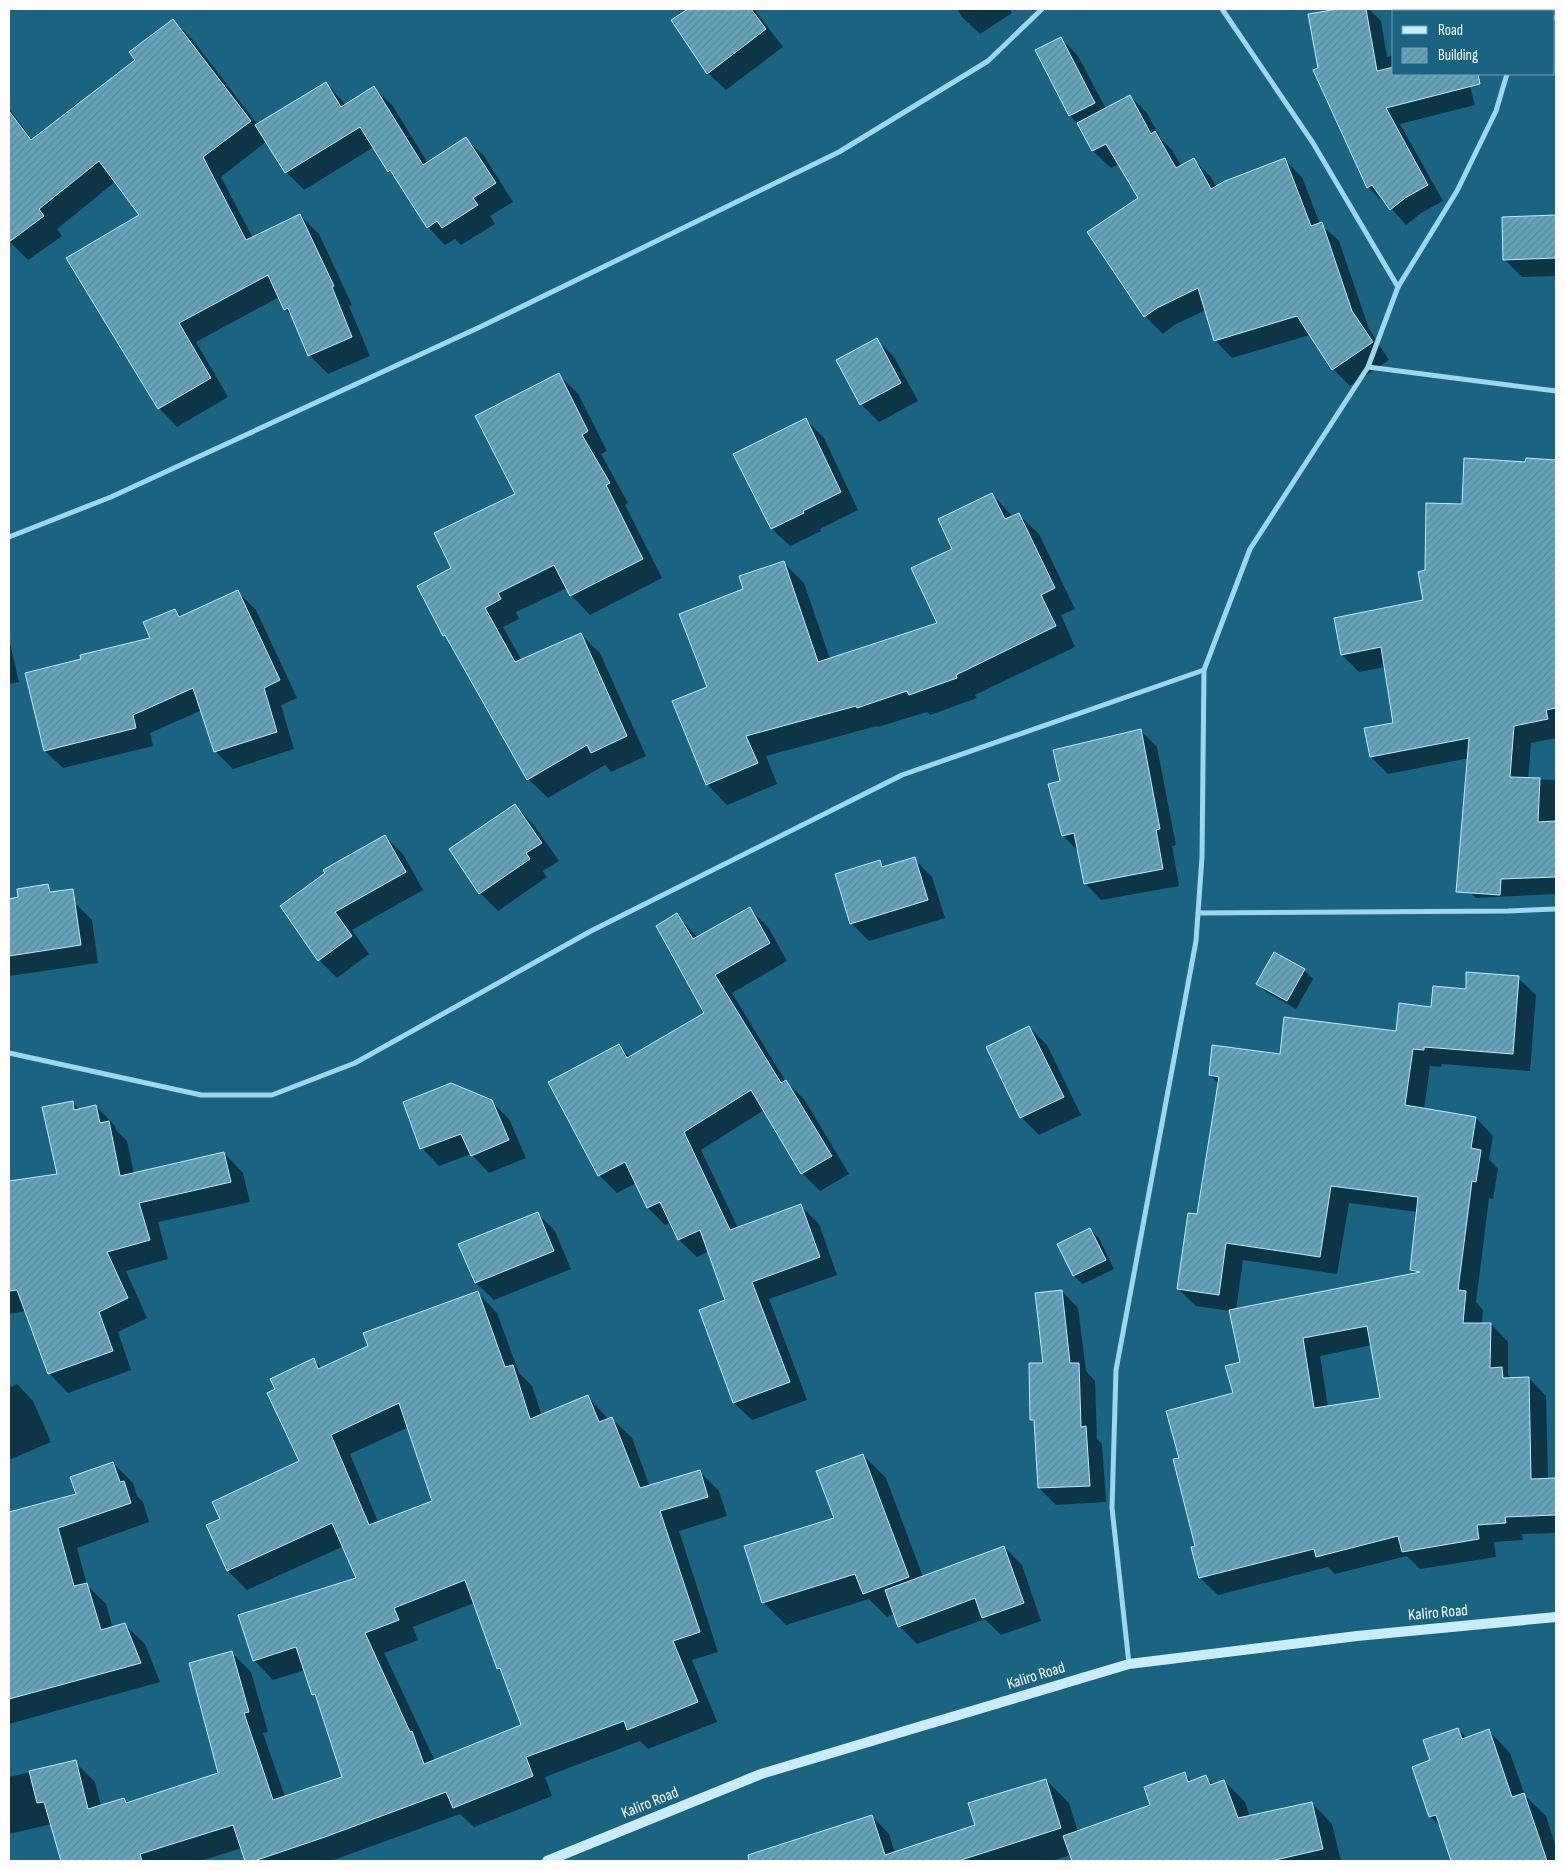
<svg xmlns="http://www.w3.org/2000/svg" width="1565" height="1870" font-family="'Sofia Sans Condensed',sans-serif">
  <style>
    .shadow { fill: #0007; fill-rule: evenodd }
    .building { fill: url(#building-hatch); stroke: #c2eaf8; fill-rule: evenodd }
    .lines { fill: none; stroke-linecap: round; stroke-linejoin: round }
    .minor { stroke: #9ed6eb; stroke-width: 5 }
    .secondary { stroke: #caebf8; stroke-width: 10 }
    .labels { text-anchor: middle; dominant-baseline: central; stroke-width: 5; stroke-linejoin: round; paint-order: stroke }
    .street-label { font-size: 16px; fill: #fff; stroke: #1a6481 }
  </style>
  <defs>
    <pattern id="building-hatch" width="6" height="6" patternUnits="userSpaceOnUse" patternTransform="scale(1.25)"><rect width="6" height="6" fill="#65a3bb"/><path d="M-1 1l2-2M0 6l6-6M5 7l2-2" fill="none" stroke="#5e899a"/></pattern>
  </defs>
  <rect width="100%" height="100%" fill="#1a6481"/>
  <!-- shadow -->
  <g class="shadow">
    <path d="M691,9H754L783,47L726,90L708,73L673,21Z"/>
    <path d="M957,9H1010L1012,13L980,34L962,17Z"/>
    <path d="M1345,9H1369L1381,21L1387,57L1394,55V74H1467L1475,105L1400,124L1443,201L1421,213L1406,225L1386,202L1384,203L1368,187L1320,69L1310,15Z"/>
    <path d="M173,20L192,39L258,125L326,83L346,105L374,88L392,105L428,163L466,139L484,156L513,202L490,216L495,224L461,245L455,239L445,245L428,227L398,180L389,171L374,147L304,190L286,172L267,141L221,177L253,238L300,215L319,234L352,305L349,306L370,356L328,374L309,355L293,318L285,309L279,297L196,342L228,397L177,427L159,408L141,215L116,181L57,229L62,236L28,260L9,241V108L32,140L137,60Z"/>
    <path d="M1061,38L1078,56L1106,109L1130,96L1147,113L1161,139L1172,150L1182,167L1194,160L1211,177L1217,188L1285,160L1302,177L1320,224L1339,241L1369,329L1389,360L1350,386L1333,369L1310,335L1232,358L1215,340L1206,310L1174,325L1163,334L1145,316L1089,233L1140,198L1119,164L1111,168L1093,151L1080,126L1070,116Z"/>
    <path d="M1556,217V276L1522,277L1504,259L1503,218Z"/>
    <path d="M876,339L894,357L918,401L879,422L861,404Z"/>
    <path d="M559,375L578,394L607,451L601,454L628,503L625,505L662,578L590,615L571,595L567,588L516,612L519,619L503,627L522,661L580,634L600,653L646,756L611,772L605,765L548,798L528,779L451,642L444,635L453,569L517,494Z"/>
    <path d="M806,420L824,438L858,510L820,529L821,531L790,546L772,529L735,455Z"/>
    <path d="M1527,459L1556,462V738L1531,743L1528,779L1556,780V894L1476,898L1458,881L1469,758L1388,774L1371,757L1394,724L1385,667L1359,672L1342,655L1424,601L1427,571L1463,505L1526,463Z"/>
    <path d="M992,494L1013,517L1018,514L1039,534L1075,609L1061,615L1075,647L975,695L977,698L930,715L927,712L878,727L877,726L766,756L777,784L727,805L707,784L708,688L744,589L783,562L804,583L830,659L939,624L953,549Z"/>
    <path d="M238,592L256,610L297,698L281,705L294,749L233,769L215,751L202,710L150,733L153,746L63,768L45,751L83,660L151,639L175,610L182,617Z"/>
    <path d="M9,639L19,682L9,684Z"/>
    <path d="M1141,731L1157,747L1176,845L1172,846L1179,886L1101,900L1085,883L1079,852L1063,836L1050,785L1061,782Z"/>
    <path d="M515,806L533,824L559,861L543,871L547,877L498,911L480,893Z"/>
    <path d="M385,836L403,854L423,890L352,930L369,954L337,978L319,960L281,907Z"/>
    <path d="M914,859L932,877L945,918L869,941L851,923L879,861L886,868Z"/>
    <path d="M37,895L74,902L92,920L98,963L9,976V900Z"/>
    <path d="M750,909L768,927L787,961L732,993L786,1082L804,1099L849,1174L820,1191L802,1173L764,1110L701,1150L738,1228L801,1206L819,1224L837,1275L769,1299L807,1400L752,1420L734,1403L700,1310L727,1300L709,1251L697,1257L679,1240L671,1223L665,1225L648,1208L636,1183L617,1193L599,1175L550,1083L619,1046L631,1058L706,1014L677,915L698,938Z"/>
    <path d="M1304,970L1313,979L1296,1009L1266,992L1258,984Z"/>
    <path d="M1518,978L1536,995L1530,1071L1442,1064L1441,1067L1430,1066L1424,1109L1476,1118L1493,1136L1489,1159L1498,1169L1493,1199L1489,1198L1476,1302L1483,1310L1482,1324H1491L1508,1342V1375L1512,1379L1529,1378L1546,1396L1548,1479H1556V1533L1522,1534L1523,1540L1494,1542L1496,1557L1420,1569L1407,1556L1335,1574L1328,1567L1218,1595L1200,1578L1181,1458L1234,1394L1242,1363L1231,1311L1196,1306L1178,1289L1198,1215L1219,1084L1210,1075L1281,1056L1397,1032L1432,1008L1467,990ZM1349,1203L1418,1212L1411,1270L1415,1274L1236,1310L1243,1260L1337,1274ZM1372,1345L1381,1399L1328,1407L1320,1356Z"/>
    <path d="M1029,1027L1047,1045L1081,1115L1039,1135L1021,1117Z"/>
    <path d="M491,1101L509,1119L526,1158L489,1173L471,1154L439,1166L422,1148L404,1103Z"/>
    <path d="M72,1102L80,1110L96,1106L115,1126L116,1130L127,1141L134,1174L224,1153L243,1173L250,1202L158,1222L168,1259L126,1271L147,1318L118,1332L131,1370L68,1393L49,1373L26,1311L9,1314V1182L58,1175Z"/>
    <path d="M537,1213L555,1231L571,1269L494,1300L476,1283Z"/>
    <path d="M1090,1229L1099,1238L1114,1269L1083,1284L1074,1276L1059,1244Z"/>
    <path d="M1062,1291L1078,1308L1086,1371L1095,1381L1097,1439L1102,1444L1106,1502L1056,1505L1039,1488L1036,1424L1031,1419Z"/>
    <path d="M478,1293L497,1313L519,1373L532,1386L542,1416L588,1397L609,1420L612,1419L632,1438L650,1487L700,1472L719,1491L727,1516L679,1531L718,1652L692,1660L717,1722L648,1749L640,1741L545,1777L552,1796L474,1827L460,1814L331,1861H247L242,1848L200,1861H63L52,1824L9,1834V1777L75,1762L95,1782L101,1806L124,1800L128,1803L220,1774L232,1653L251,1672L268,1732L263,1733L285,1797L344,1778L318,1700L313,1694L305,1670L273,1680L254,1660L358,1578L344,1546L247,1590L228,1571L221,1519L300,1462L314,1360L323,1369ZM409,1427L433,1502L378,1522L350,1454ZM474,1603L498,1669L503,1674L522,1725L435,1761L384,1653L418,1640L413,1627Z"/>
    <path d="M17,1384L33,1401L51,1442L9,1460V1388Z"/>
    <path d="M863,1455L886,1478L923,1577L1004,1547L1022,1565L1041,1621L1001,1635L985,1619L917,1644L899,1626L895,1613L887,1617L869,1599L786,1625L763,1602L836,1519Z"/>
    <path d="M113,1463L133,1483L137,1496L143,1502L149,1522L77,1548L87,1585L106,1604L113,1628L125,1625L145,1644L160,1682L9,1724V1514L77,1495Z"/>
    <path d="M1458,1729L1467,1738L1489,1731L1510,1753L1525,1796L1546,1816L1556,1847V1861H1453L1441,1827L1430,1816L1432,1761Z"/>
    <path d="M1185,1774L1192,1782L1206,1777L1214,1785L1224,1781L1245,1802L1250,1817L1312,1803L1332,1824L1341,1861H1073L1071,1855L1051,1861H806L799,1840L872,1816L889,1834L895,1853L976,1826L1046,1780L1069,1803L1078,1832L1152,1806Z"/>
  </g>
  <!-- building -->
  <g class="building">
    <path d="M688,9H751L766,29L707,74L671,20Z"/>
    <path d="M1338,9H1366L1377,71L1394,67V74H1478L1480,84L1386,108L1428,185L1405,198L1390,210L1372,185L1367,188L1313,70L1318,68L1308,14Z"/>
    <path d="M173,19L251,121L203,157L246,240L300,214L334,286L332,287L352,337L308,356L288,308L284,310L268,275L179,323L211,378L158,409L66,258L139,215L99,161L39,209L44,216L9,242V111L31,140L135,60L129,52Z"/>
    <path d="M1061,37L1095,103L1069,116L1035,50Z"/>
    <path d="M326,82L341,107L374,86L423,165L466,137L496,183L473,198L478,205L442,228L437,221L427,228L390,170L388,172L360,127L285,173L255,125Z"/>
    <path d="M1130,95L1151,134L1155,131L1176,168L1194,158L1211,189L1225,181L1285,158L1311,226L1322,222L1352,311L1373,342L1332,370L1297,316L1214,341L1198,288L1157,308L1144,317L1087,232L1138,198L1106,144L1092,151L1077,123Z"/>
    <path d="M1556,215V258L1503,260L1502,217Z"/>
    <path d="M877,338L901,383L860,405L836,360Z"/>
    <path d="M559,373L588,431L582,435L610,483L606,485L643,559L570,596L554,565L498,593L501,599L485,608L515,662L581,633L627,736L591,753L587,745L527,780L445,635L443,636L417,586L451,568L434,533L515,494L475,416Z"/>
    <path d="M806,418L841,492L803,511L804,513L771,529L733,454Z"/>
    <path d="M1464,458L1525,462L1526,458L1556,460V708L1546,710L1548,719L1514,726L1510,777L1540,778L1538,822L1556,821V877L1501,879L1500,895L1456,892L1469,738L1370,757L1364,728L1393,723L1381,647L1341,655L1334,618L1423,600L1418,572L1425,570L1426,503L1462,504Z"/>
    <path d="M992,493L1005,519L1019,513L1055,588L1041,595L1056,626L956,675L957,678L909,695L907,691L857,708L856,706L746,736L758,763L706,785L672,701L707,687L679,614L743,589L739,576L784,561L818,662L937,623L911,568L952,549L938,519Z"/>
    <path d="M238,590L280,680L264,688L277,732L214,752L193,688L133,715L136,728L44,751L25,673L81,659L80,655L150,638L143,622L175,609L179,617Z"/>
    <path d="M1141,729L1160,829L1156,830L1163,869L1084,884L1074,833L1062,836L1048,784L1060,781L1053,750Z"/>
    <path d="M515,804L542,843L526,853L530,859L479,894L449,849Z"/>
    <path d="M385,835L406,872L335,912L352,936L318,961L280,906L325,873L323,870Z"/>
    <path d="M915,857L928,900L850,924L835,874L880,860L882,867Z"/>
    <path d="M48,884L50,892L73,889L81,945L9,956V899L18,897L17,889Z"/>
    <path d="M750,907L770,943L715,975L781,1083L786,1080L832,1156L801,1174L751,1090L684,1132L730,1230L801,1204L820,1257L752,1282L790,1382L733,1403L699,1310L725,1300L700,1230L678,1240L660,1202L647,1208L625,1162L598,1176L548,1082L619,1044L627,1058L704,1013L656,926L677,913L693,939Z"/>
    <path d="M1274,952L1305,969L1287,1001L1256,984Z"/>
    <path d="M1466,972L1519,976L1513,1054L1424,1047V1050L1413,1049L1405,1105L1476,1117L1471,1148L1481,1150L1476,1182L1472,1181L1458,1290L1466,1291L1463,1323H1491L1490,1368L1502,1367L1503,1378L1529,1377L1531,1479L1556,1478V1515L1505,1517L1506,1523L1477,1525L1479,1539L1402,1552L1398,1536L1316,1557L1314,1549L1199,1578L1191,1547L1195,1546L1173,1459L1179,1458L1166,1411L1233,1393L1225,1366L1240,1362L1229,1310L1420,1272L1410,1270L1418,1197L1331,1186L1320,1257L1226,1243L1219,1295L1177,1289L1188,1213L1197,1214L1219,1077L1209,1075L1212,1045L1280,1054L1284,1017L1396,1031L1399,1003L1431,1007L1433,986L1466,989ZM1367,1326L1380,1398L1314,1408L1303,1338Z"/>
    <path d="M1029,1026L1064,1097L1020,1118L986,1047Z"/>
    <path d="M451,1083L492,1100L509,1140L471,1156L461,1134L420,1149L403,1102Z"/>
    <path d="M73,1101L74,1110L96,1105L100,1123L109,1121L120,1176L224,1152L231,1182L139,1203L150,1240L107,1252L128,1298L99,1312L113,1351L48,1374L17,1290L9,1291V1181L57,1174L42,1107Z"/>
    <path d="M538,1212L554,1251L475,1283L458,1244Z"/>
    <path d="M1090,1228L1106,1260L1073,1276L1057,1244Z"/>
    <path d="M1062,1290L1070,1363H1079L1081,1427L1086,1426L1090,1486L1038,1488L1034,1420H1030L1029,1363H1043L1035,1293Z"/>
    <path d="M478,1291L505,1367L513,1365L530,1419L588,1395L599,1422L612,1417L640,1488L700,1470L708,1497L660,1511L700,1632L673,1641L698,1702L627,1730L624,1721L526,1757L533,1776L453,1808L446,1792L325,1837L254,1861H245L233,1825L140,1854L142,1861H61L44,1802L37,1803L29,1771L76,1760L88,1809L124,1798L126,1803L218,1773L189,1663L232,1651L249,1712L244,1713L273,1800L342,1777L315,1694L312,1695L296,1647L253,1661L238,1615L356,1578L332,1523L227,1571L206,1525L220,1519L212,1502L299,1461L267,1393L275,1389L270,1379L314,1358L318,1369L368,1346L363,1333ZM399,1403L432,1501L369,1525L331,1435ZM465,1580L497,1669L500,1668L521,1725L424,1764L412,1731L410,1732L365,1633L399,1620L394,1608Z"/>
    <path d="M863,1454L909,1577L863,1594L855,1574L762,1603L744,1546L834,1518L816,1471Z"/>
    <path d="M113,1462L120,1482L124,1481L131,1503L58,1528L74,1586L87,1583L101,1630L125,1623L141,1663L9,1699V1512L76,1494L70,1477Z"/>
    <path d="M1004,1546L1024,1603L982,1618L975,1598L898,1627L885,1590Z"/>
    <path d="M1458,1728L1462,1739L1489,1729L1512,1797L1524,1793L1547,1861H1451L1436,1815L1429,1817L1412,1767L1430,1760L1423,1740Z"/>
    <path d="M1185,1772L1188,1782L1206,1775L1210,1785L1224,1780L1238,1818L1312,1802L1323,1849L1271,1861H1072L1063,1836L1150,1805L1144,1787Z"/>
    <path d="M1046,1779L1061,1828L958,1861H749L748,1855L872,1815L885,1855L975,1825L968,1803Z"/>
  </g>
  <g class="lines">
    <!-- minor -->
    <g class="minor">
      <path d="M1222,9L1313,143L1398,287"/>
      <path d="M1523,9V11"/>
      <path d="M1554,18H1556"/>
      <path d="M1368,367L1556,391"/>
      <path d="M9,537L111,497L480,327L839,152L988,61L1042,9"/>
      <path d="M1198,913L1508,911L1556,909"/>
      <path d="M9,1053L201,1095H272L355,1063L591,931L902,775L1204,670"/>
      <path d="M1129,1664L1112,1508L1116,1370L1196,941L1202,857L1204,670L1250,549L1368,367L1398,287L1457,191L1496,111L1507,74"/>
    </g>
    <!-- secondary -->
    <path class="secondary" d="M547,1861L761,1774L1129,1664L1357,1636L1556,1617"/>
  </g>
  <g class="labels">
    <!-- street labels -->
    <g class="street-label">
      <text transform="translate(1438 1613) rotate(-5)">Kaliro Road</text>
      <text transform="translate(1036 1676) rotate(-17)">Kaliro Road</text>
      <text transform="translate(650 1803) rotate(-22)">Kaliro Road</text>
    </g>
  </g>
  <!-- border -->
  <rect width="1565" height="1870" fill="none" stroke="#ffffff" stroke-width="20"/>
  <!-- legend -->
  <rect x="1392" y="10" width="162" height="65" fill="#1a6481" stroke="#76a2b3"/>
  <rect x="1402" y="26" width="25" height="8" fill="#caebf8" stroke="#76a2b3"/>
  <text x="1438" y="35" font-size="15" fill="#ffffff">Road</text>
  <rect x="1402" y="48" width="25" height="15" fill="url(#building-hatch)" stroke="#76a2b3"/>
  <text x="1438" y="60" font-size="15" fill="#ffffff">Building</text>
</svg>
